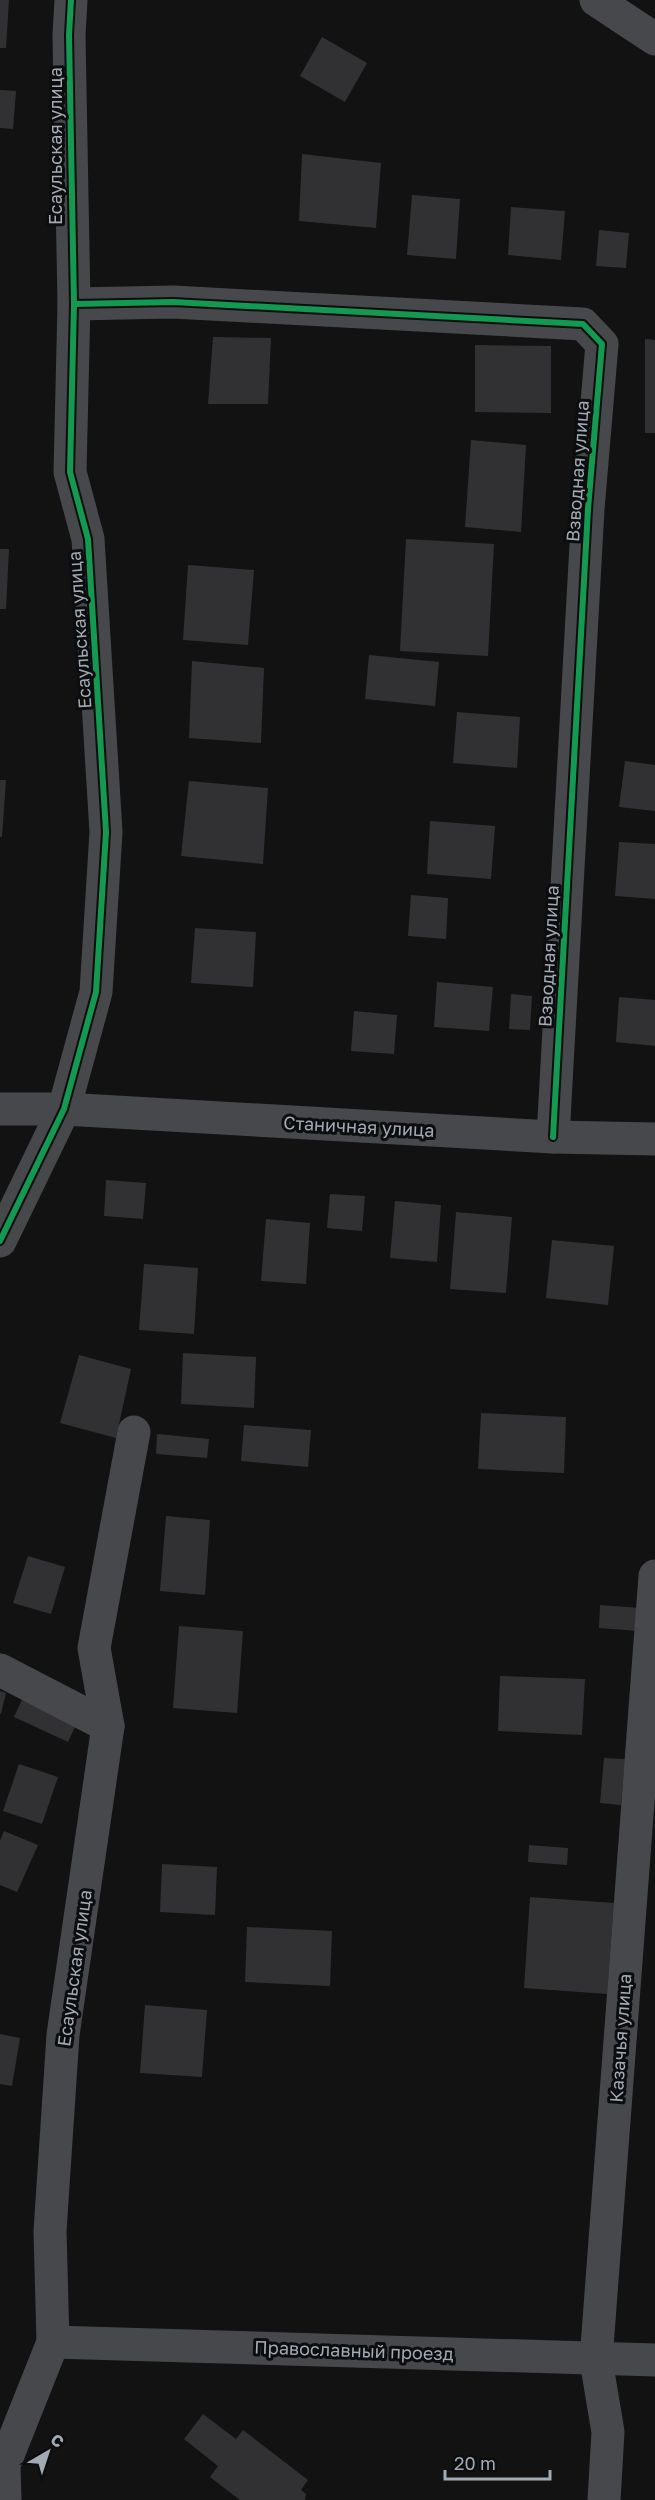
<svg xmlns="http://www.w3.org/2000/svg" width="655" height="2500" font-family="'Golos Text',sans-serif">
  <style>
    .building { fill: #313133 }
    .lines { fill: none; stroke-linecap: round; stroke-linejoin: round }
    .minor { stroke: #46484b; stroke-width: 33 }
    .cycleway-casing { stroke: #0c0d0e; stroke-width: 10 }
    .cycleway { stroke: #139951; stroke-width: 6 }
    .labels { text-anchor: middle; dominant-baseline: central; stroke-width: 6; stroke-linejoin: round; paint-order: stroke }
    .street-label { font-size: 18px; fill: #a2aab4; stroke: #0c0d0e }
  </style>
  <rect width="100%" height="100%" fill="#121212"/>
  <!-- building -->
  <g class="building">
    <path d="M0,0H9L6,48H0Z"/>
    <path d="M322,37L367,63L345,102L300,76Z"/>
    <path d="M0,90L16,91L13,129L0,128Z"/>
    <path d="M302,154L381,163L376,228L299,221Z"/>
    <path d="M412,195L460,199L456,259L407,255Z"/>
    <path d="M511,207L565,211L561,260L508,255Z"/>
    <path d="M599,230L629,233L626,268L596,266Z"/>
    <path d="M213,337L271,338L268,404H208Z"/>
    <path d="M645,339L655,340V433H645Z"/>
    <path d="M475,345L551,346V413L475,412Z"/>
    <path d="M471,440L526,445L521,532L465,527Z"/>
    <path d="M406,539L494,544L488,656L400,651Z"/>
    <path d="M0,549H9L6,609H0Z"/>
    <path d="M188,565L254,570L248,645L183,640Z"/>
    <path d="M369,655L439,662L435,706L365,699Z"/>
    <path d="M192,661L264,668L261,743L189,738Z"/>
    <path d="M457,712L520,717L517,768L453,763Z"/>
    <path d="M625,761L655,765V811L619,807Z"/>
    <path d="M0,780H6L2,837H0Z"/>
    <path d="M189,781L268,788L263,864L181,856Z"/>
    <path d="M430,821L495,826L491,879L427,874Z"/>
    <path d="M619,842L655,844V899L615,896Z"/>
    <path d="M411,895L448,898L446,939L408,936Z"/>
    <path d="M195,928L256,932L253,987L191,983Z"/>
    <path d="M437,982L493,987L489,1031L434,1027Z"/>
    <path d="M511,994L532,996L530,1030L509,1029Z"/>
    <path d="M619,997L655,1000V1046L616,1042Z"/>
    <path d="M354,1011L397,1015L394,1054L351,1051Z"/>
    <path d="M106,1180L146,1183L143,1219L104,1216Z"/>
    <path d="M330,1194L365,1196L362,1231L327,1228Z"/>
    <path d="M395,1201L441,1205L437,1262L390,1258Z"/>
    <path d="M456,1212L512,1217L506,1293L450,1289Z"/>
    <path d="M266,1219L310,1223L306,1284L261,1281Z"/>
    <path d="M552,1240L614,1246L608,1305L546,1298Z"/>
    <path d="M144,1264L198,1268L194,1334L139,1330Z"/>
    <path d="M183,1353L256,1357L254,1408L181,1404Z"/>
    <path d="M79,1355L131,1369L116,1438L60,1423Z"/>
    <path d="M481,1413L566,1417L564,1473L478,1469Z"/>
    <path d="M244,1425L311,1430L308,1467L241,1461Z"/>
    <path d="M157,1434L209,1439L207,1458L156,1454Z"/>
    <path d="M166,1516L210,1520L205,1595L160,1591Z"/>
    <path d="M28,1556L65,1567L51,1614L13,1603Z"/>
    <path d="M600,1605L640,1608L638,1631L599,1628Z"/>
    <path d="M179,1626L243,1631L237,1713L173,1708Z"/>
    <path d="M500,1676L585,1679L582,1735L498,1731Z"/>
    <path d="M27,1689L81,1714L68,1742L14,1717Z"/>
    <path d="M0,1691L6,1693L1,1714H0Z"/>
    <path d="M604,1758L625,1759L621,1805L600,1803Z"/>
    <path d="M19,1764L58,1777L42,1824L3,1811Z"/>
    <path d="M4,1831L38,1845L17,1892L0,1885V1841Z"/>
    <path d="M529,1845L568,1848L567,1865L528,1862Z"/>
    <path d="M162,1864L217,1867L215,1915L160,1912Z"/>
    <path d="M530,1897L614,1903L607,1994L524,1988Z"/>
    <path d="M247,1927L332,1931L330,1986L245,1982Z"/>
    <path d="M145,2005L207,2010L202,2077L140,2073Z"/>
    <path d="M0,2034L20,2038L12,2086L0,2084Z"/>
    <path d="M203,2414L236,2439L243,2430L308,2480L301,2490L306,2494L305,2500H240L210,2477L218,2466L184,2439Z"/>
  </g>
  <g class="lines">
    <!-- minor -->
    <g class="minor">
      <path d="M596,0L655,39"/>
      <path d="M74,304L173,302L583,324L602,344L588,509L553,1137"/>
      <path d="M0,1109H64L553,1137L655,1139"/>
      <path d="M0,1241L64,1109L96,992L106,832L88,539L70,472L74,304L69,35L71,0"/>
      <path d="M0,1670L108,1726"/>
      <path d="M53,2342L655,2360"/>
      <path d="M5,2500L4,2465L53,2342L50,2231L63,2035L108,1726L94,1648L134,1432"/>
      <path d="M604,2500L608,2432L596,2360L655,1576"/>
    </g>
    <!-- cycleway casing -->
    <g class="cycleway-casing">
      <g id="cycleway">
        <path d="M74,304L173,302L583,324L602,344L588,509L553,1137"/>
        <path d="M0,1241L64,1109L96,992L106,832L88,539L70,472L74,304L69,35L71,0"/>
      </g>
    </g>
    <!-- cycleway -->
    <use href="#cycleway" class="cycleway"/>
  </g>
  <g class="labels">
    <!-- street labels -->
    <g class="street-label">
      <text transform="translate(55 146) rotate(-90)">Есаульская улица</text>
      <text transform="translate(577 471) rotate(-86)">Взводная улица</text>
      <text transform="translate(79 630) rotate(-94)">Есаульская улица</text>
      <text transform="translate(548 956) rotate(-87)">Взводная улица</text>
      <text transform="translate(359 1126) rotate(3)">Станичная улица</text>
      <text transform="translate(74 1968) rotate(-82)">Есаульская улица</text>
      <text transform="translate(620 2038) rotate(-86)">Казачья улица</text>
      <text transform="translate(354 2350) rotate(2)">Православный проезд</text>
    </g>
  </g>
  <!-- north arrow -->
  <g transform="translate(48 2452) rotate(39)" stroke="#0c0d0e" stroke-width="4.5" paint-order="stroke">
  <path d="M0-4.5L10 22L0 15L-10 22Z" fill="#a2aab4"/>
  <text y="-9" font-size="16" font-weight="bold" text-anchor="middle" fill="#a2aab4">С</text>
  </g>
  <!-- scale -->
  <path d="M445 2470v9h105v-9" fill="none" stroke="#a2aab4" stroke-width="3"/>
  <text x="454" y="2470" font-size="18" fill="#a2aab4" stroke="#0c0d0e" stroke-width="4.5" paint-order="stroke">20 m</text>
</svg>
